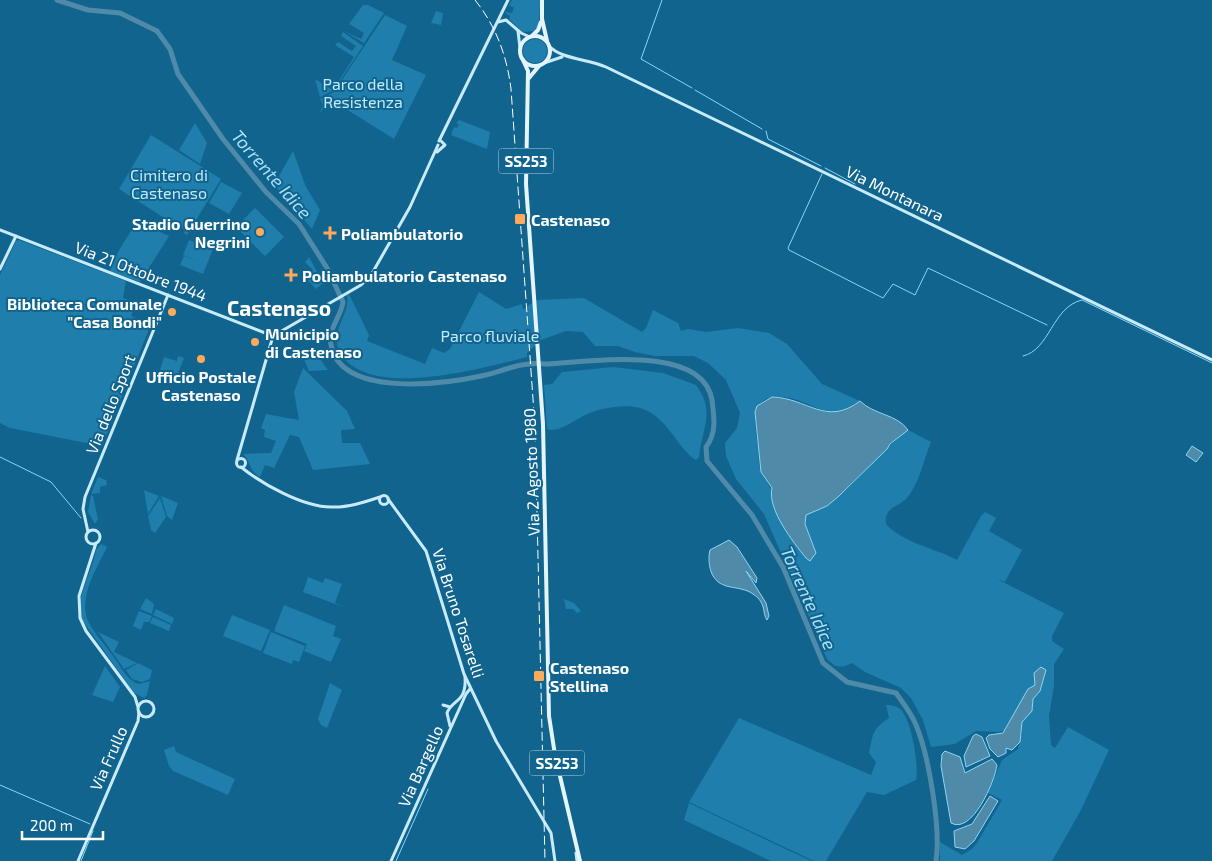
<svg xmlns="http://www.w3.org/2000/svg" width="1212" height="861" font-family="'Exo 2',sans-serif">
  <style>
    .green { fill: #1f7eab }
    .water { fill: #4f8ba9; stroke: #8bd5f6 }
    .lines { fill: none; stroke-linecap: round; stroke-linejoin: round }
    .stream { stroke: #8bd5f6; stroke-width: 1 }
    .river { stroke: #4f8ba9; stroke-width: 5 }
    .secondary { stroke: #c8ebfc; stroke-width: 3 }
    .primary { stroke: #e4f5ff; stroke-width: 4 }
    .rail { stroke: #fff; stroke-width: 1; stroke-dasharray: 9 4; stroke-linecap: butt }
    .poi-dot { fill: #ffa95a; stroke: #11648e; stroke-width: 2 }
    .labels { text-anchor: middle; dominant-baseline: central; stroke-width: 4; stroke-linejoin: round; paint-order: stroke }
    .shield { fill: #11648e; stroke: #b8d0dd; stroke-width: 1 }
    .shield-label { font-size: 15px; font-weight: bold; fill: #fff }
    .park-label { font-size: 16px; fill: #c0eafd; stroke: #11648e }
    .street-label { font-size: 16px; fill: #fff; stroke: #11648e }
    .poi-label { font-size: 16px; font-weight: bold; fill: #fff; stroke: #11648e; text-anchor: start }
    .water-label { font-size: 18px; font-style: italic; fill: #aae1f9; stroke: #11648e }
    .district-label { font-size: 21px; font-weight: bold; fill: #fff; stroke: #11648e }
  </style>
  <rect width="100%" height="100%" fill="#11648e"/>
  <!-- green -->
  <g class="green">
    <path d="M512,0H540L539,25L534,31L523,32L509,19L510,16L505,13L506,12L512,13L514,7L509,6Z"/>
    <path d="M363,5H368L384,13L364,43L344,31L361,39L364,33L349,24Z"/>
    <path d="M436,11L443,13L441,25L431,23Z"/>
    <path d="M385,15L407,26L392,60L426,75L394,139L330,99L320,113L323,105L320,99L334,92Z"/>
    <path d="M343,32L363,46L334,90L320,97L315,79L333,90L354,57L335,45L338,42L352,51L356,46L341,36Z"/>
    <circle cx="535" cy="51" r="12"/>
    <path d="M459,120L490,132L487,149L451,135L454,127L457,128L459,124L456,123Z"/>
    <path d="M195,123L207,143L200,164L179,150Z"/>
    <path d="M151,135L221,179L187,235L184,233L185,230L171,222L169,224L165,222L166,219L119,189Z"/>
    <path d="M293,151L306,187L320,210L312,229L265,174L252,155L256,152L278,178Z"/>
    <path d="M221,182L242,193L229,214L209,203Z"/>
    <path d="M255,208L284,237L265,256L236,227Z"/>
    <path d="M137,221L169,236L140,282L110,271L118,252Z"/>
    <path d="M19,240L126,281L123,298L137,303L131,316L151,324L102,446L10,428L0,423V275L16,241Z"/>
    <path d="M189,240L213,249L203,274L180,265L184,256L199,262L183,255Z"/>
    <path d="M309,257L323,283L316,289L305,277L313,270L305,262Z"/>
    <path d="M479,292L506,309L522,304L523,309L537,300L584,298L642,332L646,328L653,310L678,323L681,331L688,329L706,332L738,328L769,333L787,344L822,384L860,401C826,426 816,400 782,397C748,394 755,426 758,448C759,456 758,467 762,474C777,501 798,527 816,553L805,524L806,515C812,510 821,510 828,505C856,485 879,452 908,430L931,442C924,459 919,485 906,499C897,508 884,507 886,524C903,543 935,548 957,560L981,516L985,512L996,518L989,531L1022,550L1005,582L997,579L1064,613L1052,636V641L1064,649L1054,664V686L1049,716L1051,745L1055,748L1068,727L1109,750L1081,810L1052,861H940V842L962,855L972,849L977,843L1002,800L988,793L1002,760L1018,749L1022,732L1015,728L999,732L976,731L955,744L931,747L923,720L911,698L901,688L865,672L852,663C841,668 837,669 827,659L764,514L736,479L726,456L725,443L737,428L740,413L726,380L708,363L694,356H655L635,352L618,346H595L583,332L566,331L541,340L527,353V357C485,367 364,403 339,350C330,330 351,314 347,295L349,294L369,335L367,341L425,364L432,348L444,353L450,349Z"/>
    <path d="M178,356L184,358L176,379L159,373L164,357L177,361Z"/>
    <path d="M304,359H320L328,370L309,371Z"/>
    <path d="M613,367L663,373L696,385C716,412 702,428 699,457L696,460C677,449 668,416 640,408C626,404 602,408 590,413C578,417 559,434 547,429L544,385L552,384L562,372Z"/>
    <path d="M303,368L347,411L355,429L341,430L342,443H360L370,464L313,470L299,437L290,435L274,468L265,465L260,477C249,471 251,462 243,454L271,453L276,441L264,437L265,430L261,428L266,414L299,420L294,392Z"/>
    <path d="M98,477L106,480L107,485L100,487V493L91,494Z"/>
    <path d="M144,490L159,496L148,514Z"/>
    <path d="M91,495L93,496L98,519L95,524L88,512Z"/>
    <path d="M161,496L178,503L172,520L167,516Z"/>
    <path d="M160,498L166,517L155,533L151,530L148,516Z"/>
    <path d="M101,544L107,547C97,568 78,597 88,621C94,633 105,645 113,656C120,665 127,681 139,684L150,681L147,695L144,698L134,693L82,620C75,594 92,575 96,550Z"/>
    <path d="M308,577L323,583L325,578L342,584L335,603L346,608L303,592Z"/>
    <path d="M146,598L154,604L152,614L140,609Z"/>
    <path d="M564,599L574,603L581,611L577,613L573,609H566Z"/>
    <path d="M284,605L336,626L333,636L341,639L331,662L304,651L307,644L274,631Z"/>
    <path d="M156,609L174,618L172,624L153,615Z"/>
    <path d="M139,611L152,616L149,622H144L141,630L133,626Z"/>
    <path d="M232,615L270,630L261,651L223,636Z"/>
    <path d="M153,617L171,625L169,631L150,623Z"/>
    <path d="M98,632L119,642L114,652L137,663L124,669Z"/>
    <path d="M271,632L305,646L299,662L293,660L292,664L263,653Z"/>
    <path d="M138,663L152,670L150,679L142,682L132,679L126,670Z"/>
    <path d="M105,666L120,687L113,702L92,695Z"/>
    <path d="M330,683L342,690L327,728L321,725L318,719Z"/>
    <path d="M886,705C892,705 897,706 901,710C912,721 919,766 916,780L884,795L867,792L826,861H814L689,802L739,718L871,775L876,762L869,753C873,734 872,729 889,718Z"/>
    <path d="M174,746L176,752L235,779L228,795L173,771L169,766L164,750Z"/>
    <path d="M689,803L794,853L812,861H771L684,820Z"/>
  </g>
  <!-- water -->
  <g class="water">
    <path d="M772,397C808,398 826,427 860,401C874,415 897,414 908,430L890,444L887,449L839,496L827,506L806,515L805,524L816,553L810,561L806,558C793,542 767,509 772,488L761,472L755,412L757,406Z"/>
    <path d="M1192,446L1203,453L1196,462L1186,455Z"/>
    <path d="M729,540L737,547L757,578L756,583L746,571L766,603L769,616L767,620C762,614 767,603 753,594C739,584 721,592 712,574C709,567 708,558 710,550Z"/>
    <path d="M1041,667L1046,670L1040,691L1033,699L1032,711L1022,722L1020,742L1012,750L1006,748V753L998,757L990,749L986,738L989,735L1003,733L1028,689L1035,685L1034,673Z"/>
    <path d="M976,734L982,737L990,756L966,767L964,756L973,736Z"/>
    <path d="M945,751L960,757L965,773L992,759L997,765C995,781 972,835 951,823L941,766L942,754Z"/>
    <path d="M990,796L998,801L974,841L965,849L955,847L954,831L972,824Z"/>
  </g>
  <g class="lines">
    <!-- stream -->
    <g class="stream">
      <path d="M662,0L641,59L692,88"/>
      <path d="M695,90L762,129"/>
      <path d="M766,131L768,139L821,166"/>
      <path d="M825,168L855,184"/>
      <path d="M822,174L788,248L789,250L883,298L893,284L915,295L928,268L1047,325"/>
      <path d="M1023,356C1050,350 1052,307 1082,300L1212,363"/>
      <path d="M0,457L51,482L81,518"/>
      <path d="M0,785L90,824"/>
      <path d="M81,861L93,831"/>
      <path d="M396,861L428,789"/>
    </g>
    <!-- river -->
    <path class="river" d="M57,0L88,10L120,13L157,31L170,49L178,74L223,139L266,192L299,224L327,268L343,302C341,317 328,328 331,345C341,398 444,384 481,376C497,373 513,365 529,364C535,363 541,364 548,364C587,362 703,343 712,400C714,417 717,433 706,447L707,461L752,515L783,567L823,663L847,682L896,693C903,703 912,714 916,725C929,756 941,829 936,861"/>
    <!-- secondary -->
    <g class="secondary">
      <path d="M498,22L506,20L521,33L530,37"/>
      <path d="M518,31L520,48"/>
      <path d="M549,46C561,59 588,59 606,67L1212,360"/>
      <path d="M544,63L562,57"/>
      <path d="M439,141L508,0"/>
      <path d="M437,152L445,145L441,141"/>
      <path d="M0,230L273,336"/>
      <path d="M0,269L16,236"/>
      <circle cx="241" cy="463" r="4.5"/>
      <path d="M237,460L273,336L361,285L370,277L410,207L438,145"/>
      <path d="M241,467C262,484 303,507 331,507C347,508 365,502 380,497"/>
      <circle cx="384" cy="500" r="4.5"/>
      <path d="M388,499L426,551L464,674L496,741L551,833L555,861"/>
      <circle cx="93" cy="537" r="7"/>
      <path d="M88,532L83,509L85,497L168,295"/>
      <path d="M96,543L79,596L80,618L86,631L135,697L138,707"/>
      <circle cx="146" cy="709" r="8"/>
      <path d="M443,705L450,707"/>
      <path d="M450,726L447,713C452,699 467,703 465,677"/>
      <path d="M576,853L577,861"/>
      <path d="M78,861L138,721L139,712"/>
      <path d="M391,861L466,694L470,689"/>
    </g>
    <!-- primary -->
    <g class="primary">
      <path d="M542,0V19L547,41"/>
      <path d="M532,36L538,30L541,22"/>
      <circle cx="535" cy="51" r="15"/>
      <path d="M523,60L528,71L526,184L543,424L549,716L555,755L580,861"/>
      <path d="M529,78L539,66"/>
    </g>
    <!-- rail -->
    <path class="rail" d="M475,0C496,26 507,56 511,89L535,427L545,861"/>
  </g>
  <!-- markers -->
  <g class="poi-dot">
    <rect x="514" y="213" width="12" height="12" rx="2.5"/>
    <circle cx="260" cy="232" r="5"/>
    <path d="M327.5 225.5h5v5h5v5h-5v5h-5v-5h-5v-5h5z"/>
    <path d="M288.5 267.5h5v5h5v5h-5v5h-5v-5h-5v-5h5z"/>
    <circle cx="172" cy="312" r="5"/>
    <circle cx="255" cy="342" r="5"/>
    <circle cx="201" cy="359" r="5"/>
    <rect x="533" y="670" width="12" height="12" rx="2.5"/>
  </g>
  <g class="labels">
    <!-- shield labels -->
    <g class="shield">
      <rect x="498.5" y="148.5" width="55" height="25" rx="4"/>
      <rect x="529.5" y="750.5" width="55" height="25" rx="4"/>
    </g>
    <g class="shield-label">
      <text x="526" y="161">SS253</text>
      <text x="557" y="763">SS253</text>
    </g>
    <!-- park labels -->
    <g class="park-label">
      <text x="363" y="83">Parco della<tspan x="363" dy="18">Resistenza</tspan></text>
      <text x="169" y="174">Cimitero di<tspan x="169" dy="18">Castenaso</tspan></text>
      <text x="490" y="335">Parco fluviale</text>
    </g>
    <!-- street labels -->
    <g class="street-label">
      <text transform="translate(895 193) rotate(26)">Via Montanara</text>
      <text transform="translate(141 271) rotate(21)">Via 21 Ottobre 1944</text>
      <text transform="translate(110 404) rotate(-68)">Via dello Sport</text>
      <text transform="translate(531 472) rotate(-92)">Via 2 Agosto 1980</text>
      <text transform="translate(459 613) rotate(72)">Via Bruno Tosarelli</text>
      <text transform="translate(108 758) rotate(-66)">Via Frullo</text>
      <text transform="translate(420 766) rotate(-66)">Via Bargello</text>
    </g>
    <!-- poi labels -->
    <g class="poi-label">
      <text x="531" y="219">Castenaso</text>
      <text x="250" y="223" text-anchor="end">Stadio Guerrino<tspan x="250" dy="18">Negrini</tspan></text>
      <text x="341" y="233">Poliambulatorio</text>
      <text x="302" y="275">Poliambulatorio Castenaso</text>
      <text x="162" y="303" text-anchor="end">Biblioteca Comunale<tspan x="162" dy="18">"Casa Bondi"</tspan></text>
      <text x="265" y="333">Municipio<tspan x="265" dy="18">di Castenaso</tspan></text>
      <text x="201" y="376" text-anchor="middle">Ufficio Postale<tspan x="201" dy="18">Castenaso</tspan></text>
      <text x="550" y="667">Castenaso<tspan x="550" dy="18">Stellina</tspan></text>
    </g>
    <!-- water labels -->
    <g class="water-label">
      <text transform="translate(272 174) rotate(49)">Torrente Idice</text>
      <text transform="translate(809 598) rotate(66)">Torrente Idice</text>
    </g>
    <!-- district labels -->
    <g class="district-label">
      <text x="279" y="307">Castenaso</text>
    </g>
  </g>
  <!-- scale -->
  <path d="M22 831v8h81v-8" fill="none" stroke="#ffffff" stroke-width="2.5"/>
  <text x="30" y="831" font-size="15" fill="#ffffff" stroke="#11648e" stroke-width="4" paint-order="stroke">200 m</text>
</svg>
